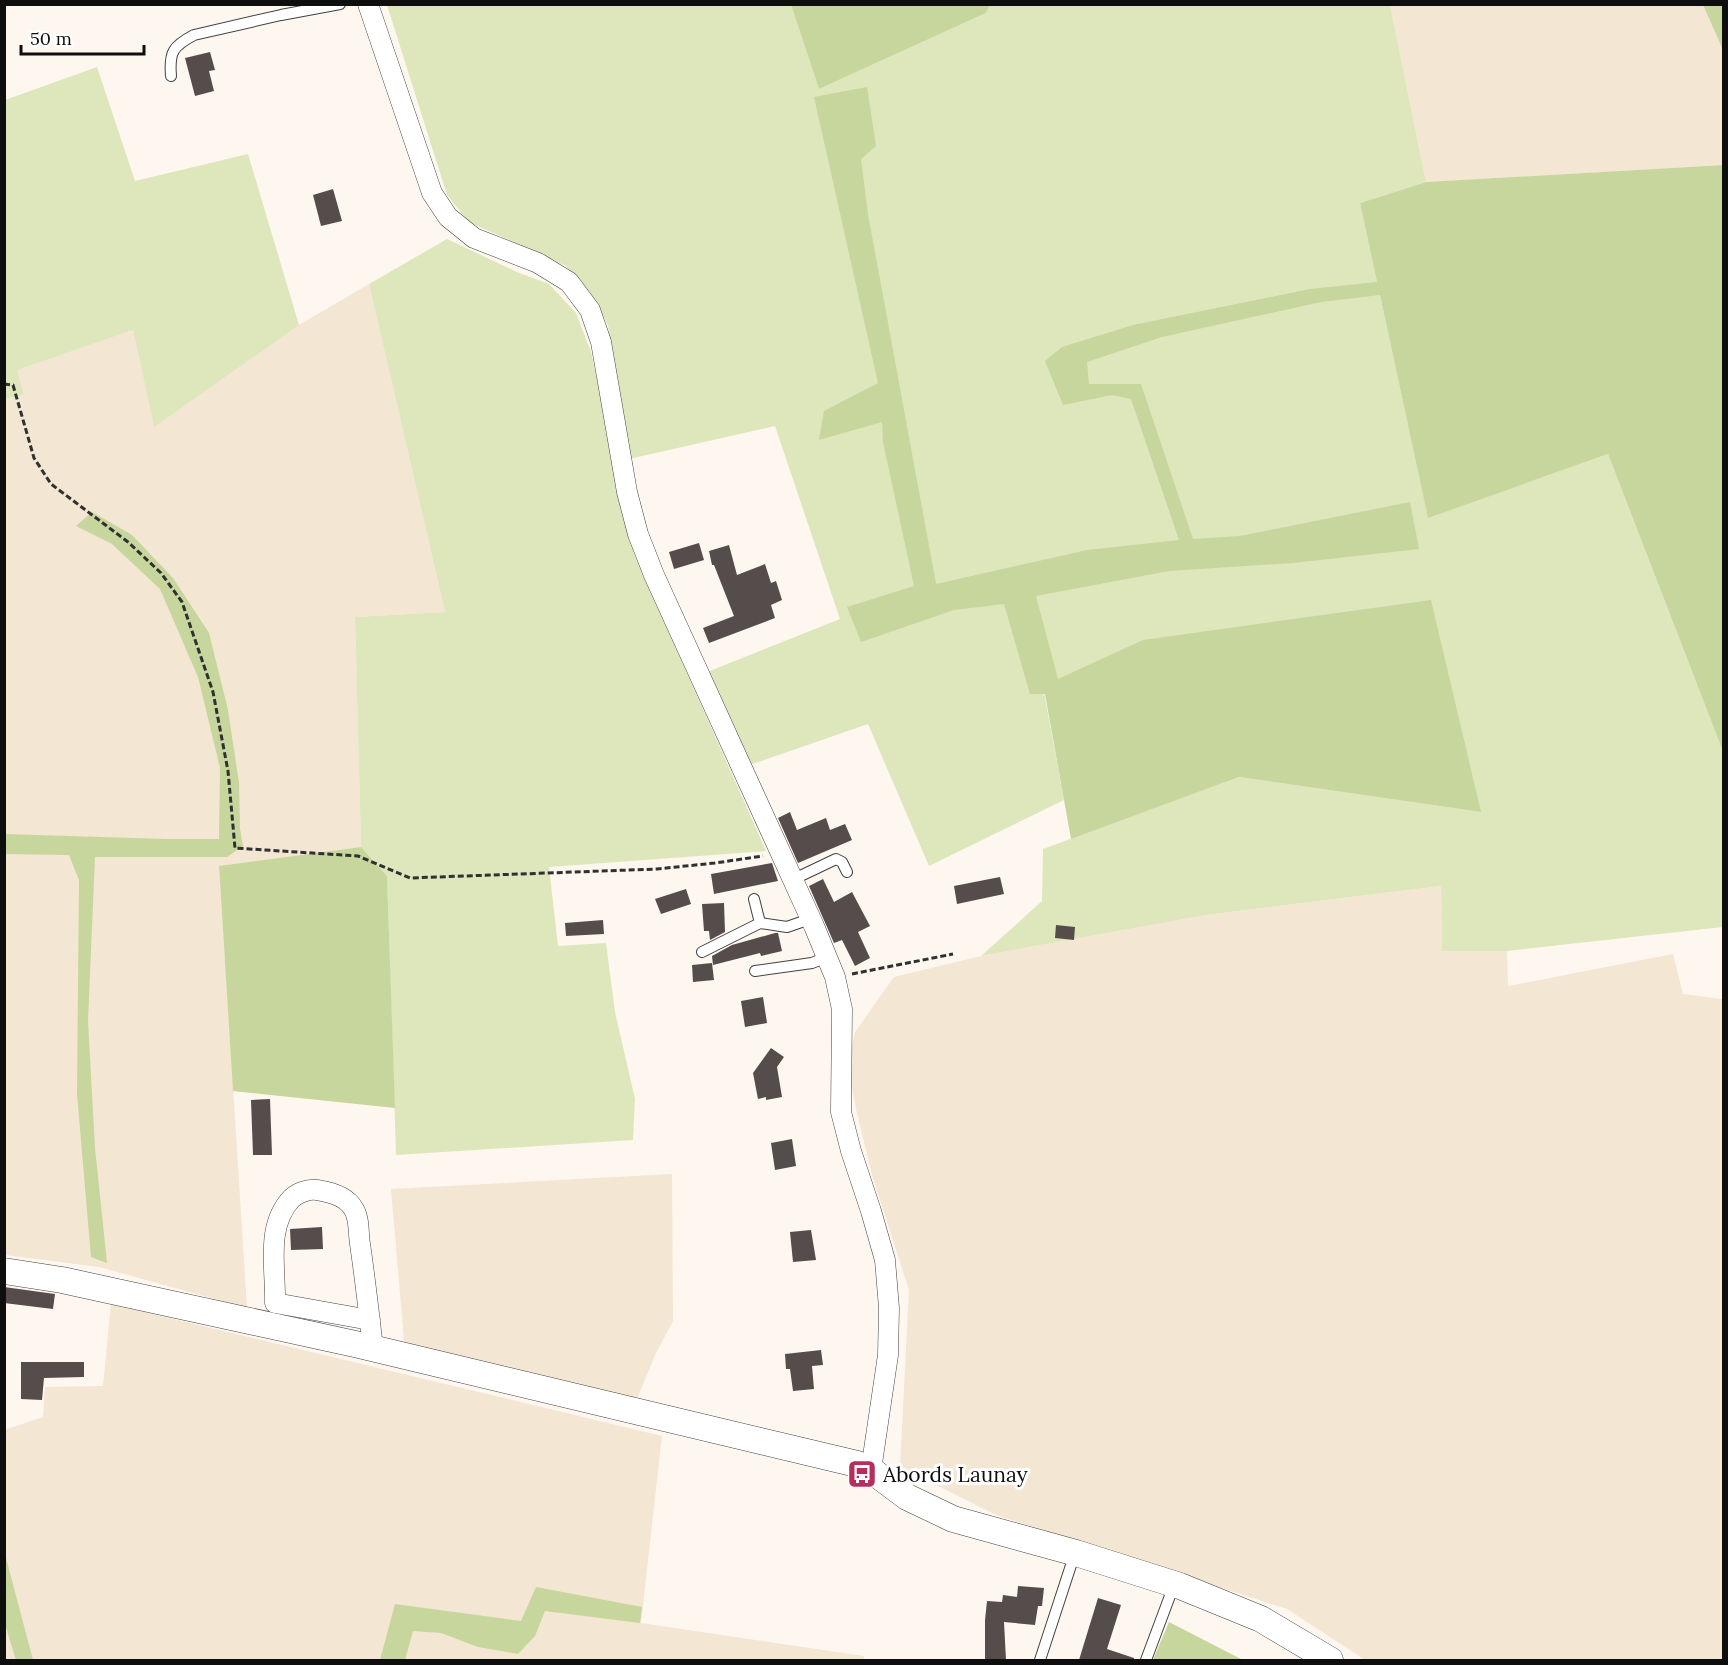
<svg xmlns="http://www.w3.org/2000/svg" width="1728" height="1665" font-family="Lora,serif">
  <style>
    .farmland { fill: #f3e6d2 }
    .green { fill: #dee6bc }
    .forest { fill: #c7d69c }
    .building { fill: #564c4b }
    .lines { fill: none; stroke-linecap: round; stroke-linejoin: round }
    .service-casing { stroke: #414141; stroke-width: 12 }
    .minor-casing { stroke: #414141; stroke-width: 21 }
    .tertiary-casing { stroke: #414141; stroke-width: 27 }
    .path { stroke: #303030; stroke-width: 3; stroke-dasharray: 6 3; stroke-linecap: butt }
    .service { stroke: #fff; stroke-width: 10 }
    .minor { stroke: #fff; stroke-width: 20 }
    .tertiary { stroke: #fff; stroke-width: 26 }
    .labels { text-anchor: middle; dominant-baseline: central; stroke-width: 6; stroke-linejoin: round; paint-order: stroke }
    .poi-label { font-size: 21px; fill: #0e0e0e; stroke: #fff; text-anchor: start }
  </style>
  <rect width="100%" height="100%" fill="#fef7f0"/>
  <!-- farmland -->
  <g class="farmland">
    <path d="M1390,5H1703L1723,50V165L1426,182Z"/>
    <path d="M369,284L445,612L355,617L361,847L219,866L247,1308L99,1267L5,1255V399L24,395L16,370L133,330L154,426L299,325Z"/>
    <path d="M1441,886L1442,951H1507L1508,986L1673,954L1683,994L1722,999L1724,1132L1723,1660H1365L1287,1609L996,1515L900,1467L909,1290L872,1175L856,1109L848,1064L855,1032L894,977L981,956L1206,915Z"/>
    <path d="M672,1174L673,1321L655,1355L637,1399L405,1352L391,1189Z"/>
    <path d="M111,1304L662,1436L641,1623L864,1656V1660H5L4,1430L43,1417L45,1387L103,1386Z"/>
  </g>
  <!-- green -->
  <g class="green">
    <path d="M387,5H791L819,89L986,13L990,5H1390L1426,182L1360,203L1428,517L1608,454L1722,749L1723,927L1507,951H1442L1441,886L1206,915L981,956L1042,901L1043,849L1239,777L1481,812L1043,687L1064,800L929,866L868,724L747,766L707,672L840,619L775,426L629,459L608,325L597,303L566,266L469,222L447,195Z"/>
    <path d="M97,67L135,181L248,154L299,325L154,427L133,330L17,370L24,395L5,399V100Z"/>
    <path d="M447,239L517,272L549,284L576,313L591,352L635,556L766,851L549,867L558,946L606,943L615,1012L635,1099L633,1140L396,1155L387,876L361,847L355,617L445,612L369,284Z"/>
  </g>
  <!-- forest -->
  <g class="forest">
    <path d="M791,5V4L990,5L986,13L819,89Z"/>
    <path d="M1703,5H1723V50Z"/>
    <path d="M867,87L876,146L861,159L868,214L936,584L1087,550L1179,540L1131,399L1112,395L1063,405L1045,361L1062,347L1133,325L1310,289L1377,282L1360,203L1426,182L1723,165L1722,749L1608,454L1428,518L1380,295L1321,302L1162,337L1087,362L1089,384H1141L1193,539L1240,536L1410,502L1419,549L1293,563L1169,571L1036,596L1058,679L1143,640L1431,600L1481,812L1239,777L1071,839L1045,694H1030L1004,604L954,610L861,642L847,607L914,586L883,442L882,422L819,440L824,411L878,383L814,97Z"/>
    <path d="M92,512L132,535L173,578L209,633L228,710L239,783L240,829L243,846L227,857H95L88,1021L95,1148L107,1263L91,1257L77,1094L79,880L69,855L5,854V834L166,839H219L220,768L198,677L160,589L112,544L76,526Z"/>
    <path d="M361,847L387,876L395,1108L233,1091L219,866Z"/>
    <path d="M4,1554H5L33,1660H16L5,1624Z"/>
    <path d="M536,1587L642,1607L640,1623L545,1611L535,1636L518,1654L478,1647L441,1633L413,1631L405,1660H380L395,1604L521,1621Z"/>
    <path d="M1169,1622L1243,1660H1153Z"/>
  </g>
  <!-- building -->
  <g class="building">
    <path d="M210,52L215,70L209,71L214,91L195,96L185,58Z"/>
    <path d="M333,189L342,221L321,226L313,195Z"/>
    <path d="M699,543L704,560L674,569L669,552Z"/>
    <path d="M729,545L737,575L765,564L771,583L776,581L782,600L771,605L775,618L709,643L703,628L734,616L714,565H712L709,551Z"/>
    <path d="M790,812L797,830L826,818L830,830L845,824L852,840L798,863L778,818Z"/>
    <path d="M772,863L778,881L714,894L711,874Z"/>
    <path d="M1000,877L1004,894L957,904L954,886Z"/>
    <path d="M823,879L834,902L852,892L870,926L858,932L870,958L855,966L842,940L834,943L809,886Z"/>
    <path d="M686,889L691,904L661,914L655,899Z"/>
    <path d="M724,903L725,932L710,940L709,931H704L702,904Z"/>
    <path d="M603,920L604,934L566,936L565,923Z"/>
    <path d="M1056,925L1075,927L1074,940L1055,938Z"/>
    <path d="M775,933H778L782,951L761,956L760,953L713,965L712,956L732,945Z"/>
    <path d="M712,963L714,980L693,982L692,965Z"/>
    <path d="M763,997L767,1023L745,1027L741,1001Z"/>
    <path d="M771,1048L784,1057L777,1067L782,1097L766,1100V1097L758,1099L753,1073Z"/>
    <path d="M270,1099L272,1155H253L251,1100Z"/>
    <path d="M792,1139L796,1166L775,1170L771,1143Z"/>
    <path d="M322,1227L323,1249L291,1250L290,1229Z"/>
    <path d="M811,1230L816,1260L793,1262L790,1232Z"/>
    <path d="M4,1287L55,1294L53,1309L4,1303Z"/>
    <path d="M821,1350L823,1365L812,1366L814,1389L793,1391L790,1369H786L785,1354Z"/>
    <path d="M21,1362H84V1377L44,1378L42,1400L21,1399Z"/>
    <path d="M1018,1586L1044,1588L1042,1606H1038L1035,1625L1004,1622L1006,1660H985V1620L987,1601L1002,1602L1003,1595L1017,1597Z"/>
    <path d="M1098,1598L1121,1605L1107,1649L1134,1658V1660H1079Z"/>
  </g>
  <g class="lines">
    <!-- service casing -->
    <g class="service-casing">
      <g id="service">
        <path d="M171,76C169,52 173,46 194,35L281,15L340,4"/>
        <path d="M792,880L836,859L842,862L847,872"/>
        <path d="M754,899L760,923"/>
        <path d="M702,952L760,923L787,927L810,919"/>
        <path d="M755,971L812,963L827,957"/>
        <path d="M1040,1660L1075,1553"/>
        <path d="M1146,1660L1174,1585"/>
      </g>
    </g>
    <!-- minor casing -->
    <g class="minor-casing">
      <g id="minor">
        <path d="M368,4L432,193L448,217L474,238L538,263L569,282L590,310L601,342L627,492L638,534L654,575L814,926L835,977L842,1009L841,1112L851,1151L871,1211L885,1260L889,1308L888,1355L871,1470"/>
        <path d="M370,1320L275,1303C276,1268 265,1226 292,1198C299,1192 309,1189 317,1190C330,1192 346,1196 353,1208C360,1218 358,1232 360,1244C365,1278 369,1313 373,1348"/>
      </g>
    </g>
    <!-- tertiary casing -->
    <g class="tertiary-casing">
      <path id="tertiary" d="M4,1271L62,1280L355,1344L857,1464L871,1470L907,1497L953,1519L1076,1553L1180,1586L1261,1619L1330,1660"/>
    </g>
    <!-- path -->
    <g class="path">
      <path d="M4,384L13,385L34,458L51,484L128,542L161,573L182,602L213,692L228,771L235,848L358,856L410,878L657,869L715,863L763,856"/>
      <path d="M852,974L953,954"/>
    </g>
    <!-- service -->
    <use href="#service" class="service"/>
    <!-- minor -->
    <use href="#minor" class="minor"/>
    <!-- tertiary -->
    <use href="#tertiary" class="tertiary"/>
  </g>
  <!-- icons -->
  <defs>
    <g id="bus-square" transform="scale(1.5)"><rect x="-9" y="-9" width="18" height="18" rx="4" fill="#b52f5c" stroke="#fff"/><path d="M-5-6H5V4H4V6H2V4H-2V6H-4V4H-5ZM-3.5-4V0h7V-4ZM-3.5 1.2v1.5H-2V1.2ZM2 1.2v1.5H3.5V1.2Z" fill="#fff"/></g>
  </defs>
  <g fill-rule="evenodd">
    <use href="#bus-square" x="862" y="1474"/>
  </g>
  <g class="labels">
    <!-- poi labels -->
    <g class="poi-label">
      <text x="883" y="1474">Abords Launay</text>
    </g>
  </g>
  <!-- border -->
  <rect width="1728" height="1665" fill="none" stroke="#0e0e0e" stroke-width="12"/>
  <!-- scale -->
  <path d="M21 45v9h123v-9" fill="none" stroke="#0e0e0e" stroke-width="3"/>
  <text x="30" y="45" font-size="18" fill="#0e0e0e" stroke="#ffffff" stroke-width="4.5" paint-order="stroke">50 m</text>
</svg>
